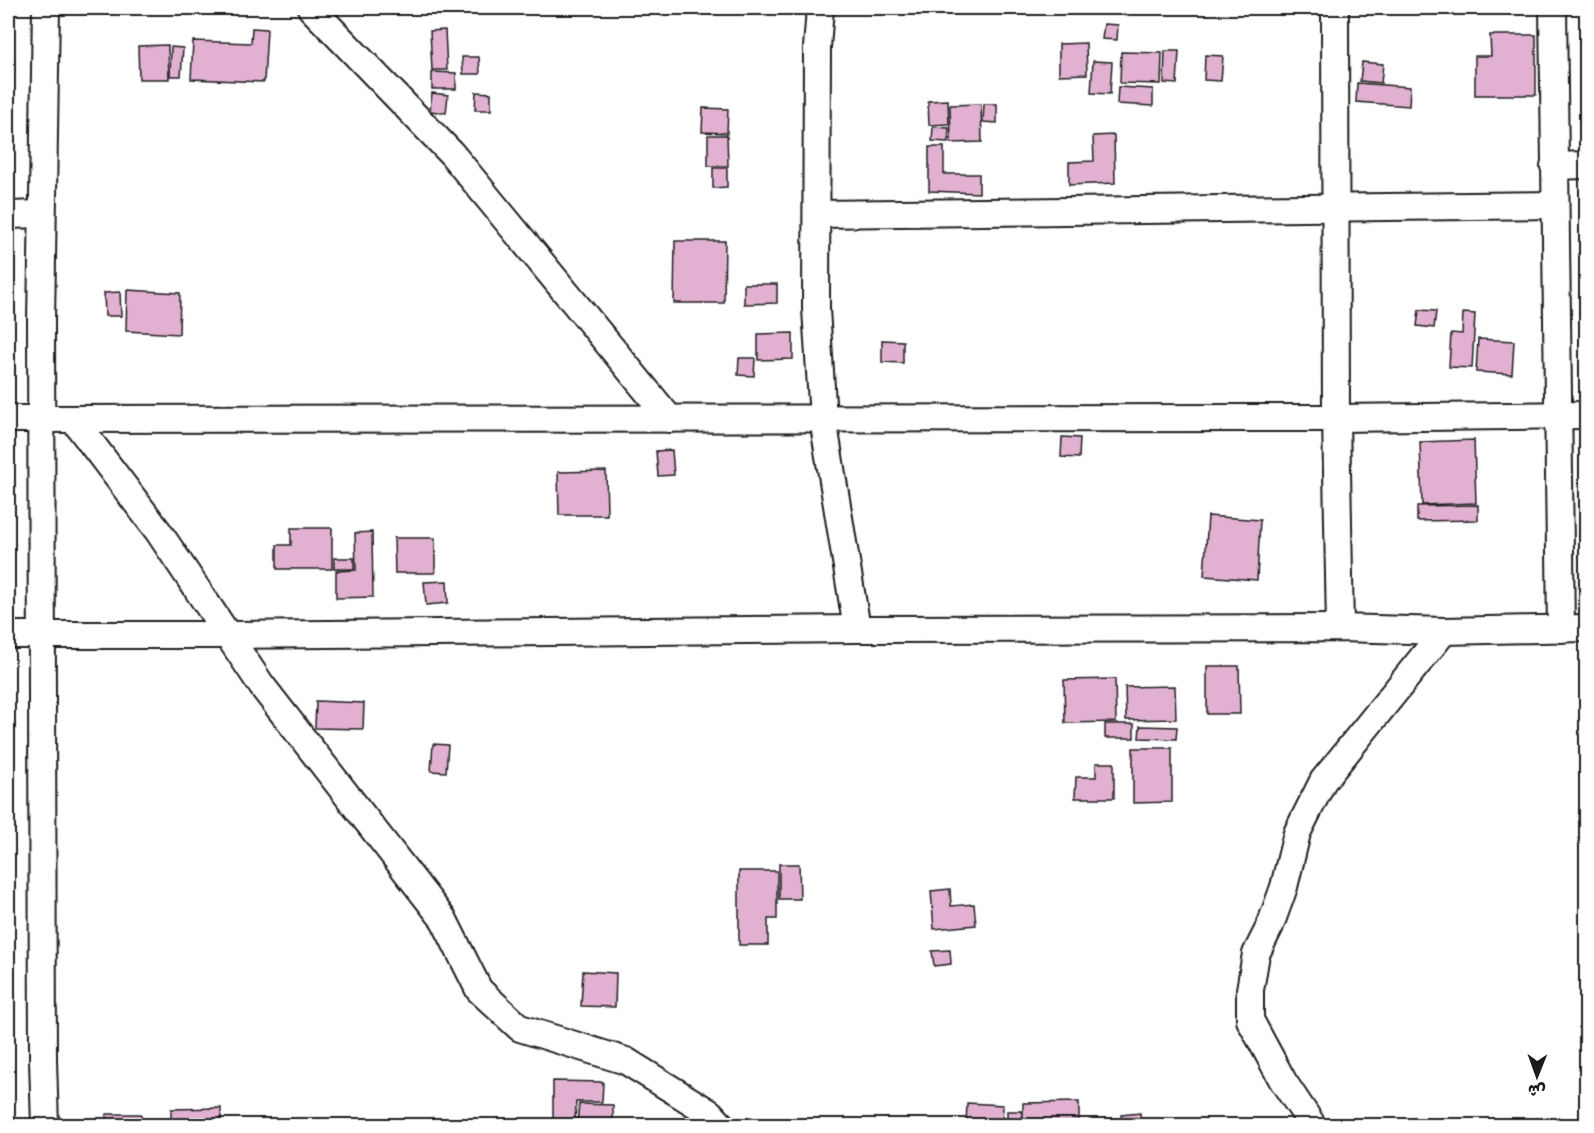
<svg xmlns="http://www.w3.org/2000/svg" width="1594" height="1133" font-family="'Indie Flower','Playpen Sans Arabic',sans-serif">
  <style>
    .building { fill: #e2b1d2; stroke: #1c1c1c; stroke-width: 1.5 }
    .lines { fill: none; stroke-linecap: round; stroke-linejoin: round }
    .minor-casing { stroke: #1c1c1c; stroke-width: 30 }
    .minor { stroke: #fff; stroke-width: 26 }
  </style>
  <rect width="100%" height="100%" fill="#fff"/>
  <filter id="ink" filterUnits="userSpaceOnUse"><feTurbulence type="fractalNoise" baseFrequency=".0167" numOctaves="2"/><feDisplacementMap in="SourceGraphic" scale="12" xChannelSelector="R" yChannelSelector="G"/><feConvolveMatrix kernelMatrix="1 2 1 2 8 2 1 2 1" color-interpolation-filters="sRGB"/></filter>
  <g filter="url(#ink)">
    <!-- building -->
    <g class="building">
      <path d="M1104,24L1118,25L1117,40L1102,39Z"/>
      <path d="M252,28L267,29L264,82L191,79L193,41L251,43Z"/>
      <path d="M445,30L447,70H432L430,31Z"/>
      <path d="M1490,35H1536V95H1475V56H1491Z"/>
      <path d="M1086,43L1087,74L1059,75V44Z"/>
      <path d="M168,45L169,79H139L138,46Z"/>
      <path d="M171,47L183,48L181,76H170Z"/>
      <path d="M1165,51H1179L1177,84L1164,83Z"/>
      <path d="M1121,52L1162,53L1161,84L1120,83Z"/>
      <path d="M1205,55L1223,56L1221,81L1204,80Z"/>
      <path d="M462,57H479L480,74H463Z"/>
      <path d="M1093,61L1112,62L1110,94L1091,93Z"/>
      <path d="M1362,62L1383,64L1381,83L1360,81Z"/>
      <path d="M432,72L456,73V89H432Z"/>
      <path d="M1357,83L1410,87L1409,106L1356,102Z"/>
      <path d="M1118,87L1153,89V106L1117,104Z"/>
      <path d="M476,92L491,93V110H475Z"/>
      <path d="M432,93L448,95L446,113L430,111Z"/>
      <path d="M948,100L949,124L929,125L928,101Z"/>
      <path d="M981,104L982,142L951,143L950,105Z"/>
      <path d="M984,104H997V123L983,122Z"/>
      <path d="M703,108L728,109L727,133L702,132Z"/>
      <path d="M933,127L949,128L948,142L932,141Z"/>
      <path d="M708,135H727L728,166H708Z"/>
      <path d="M1114,135L1115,183L1069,185V162L1094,161L1093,136Z"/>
      <path d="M929,147H944V174H979V193L929,191Z"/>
      <path d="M713,168H727V187L713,188Z"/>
      <path d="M675,241H725L724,303H674Z"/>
      <path d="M744,284H777V303L744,304Z"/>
      <path d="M127,290L180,293L179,334L126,331Z"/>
      <path d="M120,292L121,316H105L104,293Z"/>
      <path d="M1419,310L1436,311L1434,328L1417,326Z"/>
      <path d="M1463,313L1475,314L1472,368L1449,367L1451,333L1462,334Z"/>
      <path d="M793,333V359L758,360V334Z"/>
      <path d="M1478,339L1514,341L1512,374L1476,372Z"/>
      <path d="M882,340L903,341V363L882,362Z"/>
      <path d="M739,358H755L754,376L738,375Z"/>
      <path d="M1062,437L1080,438L1079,458L1061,457Z"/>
      <path d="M1474,440L1476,503L1422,505L1420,442Z"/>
      <path d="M672,450L674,475L658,476L656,451Z"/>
      <path d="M606,471L607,515H559L558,472Z"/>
      <path d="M1478,505V520L1417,521V506Z"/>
      <path d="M1208,516L1260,520L1257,580L1204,576Z"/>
      <path d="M291,528H332V569H277V545H291Z"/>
      <path d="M372,532L373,597L336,598V571L356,570L355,533Z"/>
      <path d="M394,538H435V573H395Z"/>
      <rect x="334" y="558" width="20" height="11"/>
      <path d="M447,581L448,603L426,605L424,582Z"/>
      <path d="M1207,666H1239L1240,714H1207Z"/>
      <path d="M1115,679L1116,722L1065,723L1064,680Z"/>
      <path d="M1175,686L1176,719L1126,720L1125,687Z"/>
      <path d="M316,701L364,703L363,729L315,728Z"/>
      <rect x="1105" y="724" width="29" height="14"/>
      <path d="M1140,726L1177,727L1176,739L1139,738Z"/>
      <path d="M433,744L448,745L446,772L431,771Z"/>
      <path d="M1133,748H1172V802L1133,803Z"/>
      <path d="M1096,763H1114V798H1075L1076,777H1096Z"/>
      <path d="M779,864H799L800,899H779Z"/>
      <path d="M739,871H777V919H768V945H739Z"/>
      <path d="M950,889L951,906L974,904L976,925L934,929L931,891Z"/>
      <path d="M950,950L951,964L934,966L932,951Z"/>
      <path d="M583,971L616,973L615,1007L581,1006Z"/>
      <path d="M553,1081L603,1082L602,1102H576L575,1123L553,1122Z"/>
      <path d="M1079,1102V1126H1023V1103Z"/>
      <path d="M967,1103L1003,1105L1002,1126H966Z"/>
      <path d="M579,1104L613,1105V1126H553L577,1125Z"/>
      <path d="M221,1108V1126H171V1109Z"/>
      <rect x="1007" y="1111" width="15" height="15"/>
      <path d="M1140,1113L1141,1126H1122L1121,1115Z"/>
      <rect x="106" y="1114" width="35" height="12"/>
    </g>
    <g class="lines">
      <!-- minor casing -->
      <g class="minor-casing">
        <g id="minor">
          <path d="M311,8L452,154L670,419"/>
          <path d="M820,8L817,48L816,309L823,419L857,629"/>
          <path d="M1335,8L1336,418L1340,628"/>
          <path d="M1553,8L1561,629"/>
          <path d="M1554,166L1586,165"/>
          <path d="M817,214L1554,205"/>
          <path d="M8,215L42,214"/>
          <path d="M8,419L1336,418L1586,415"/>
          <path d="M73,419L158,531L262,686L444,920L479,990L520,1028L626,1061L710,1113L722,1126"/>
          <path d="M8,635H227L857,629L1340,628L1444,631L1586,628"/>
          <path d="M45,1126L43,1060L41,322L46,8"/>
          <path d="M1313,1126L1283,1081L1250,1020V990L1256,954L1270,926L1284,887L1297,833L1323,781L1444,631"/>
        </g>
      </g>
      <!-- minor -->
      <use href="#minor" class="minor"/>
    </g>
  </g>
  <!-- margin -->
  <rect width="1594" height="1133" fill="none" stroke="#fff" stroke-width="30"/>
  <rect x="15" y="15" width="1564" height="1103" fill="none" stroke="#1c1c1c" stroke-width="2" filter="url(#ink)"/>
  <!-- north arrow -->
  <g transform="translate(1537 1076) rotate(181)" stroke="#ffffff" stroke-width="4.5" paint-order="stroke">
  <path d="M0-4.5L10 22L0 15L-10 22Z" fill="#1c1c1c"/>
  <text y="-9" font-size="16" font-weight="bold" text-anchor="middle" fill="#1c1c1c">ش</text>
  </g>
</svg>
